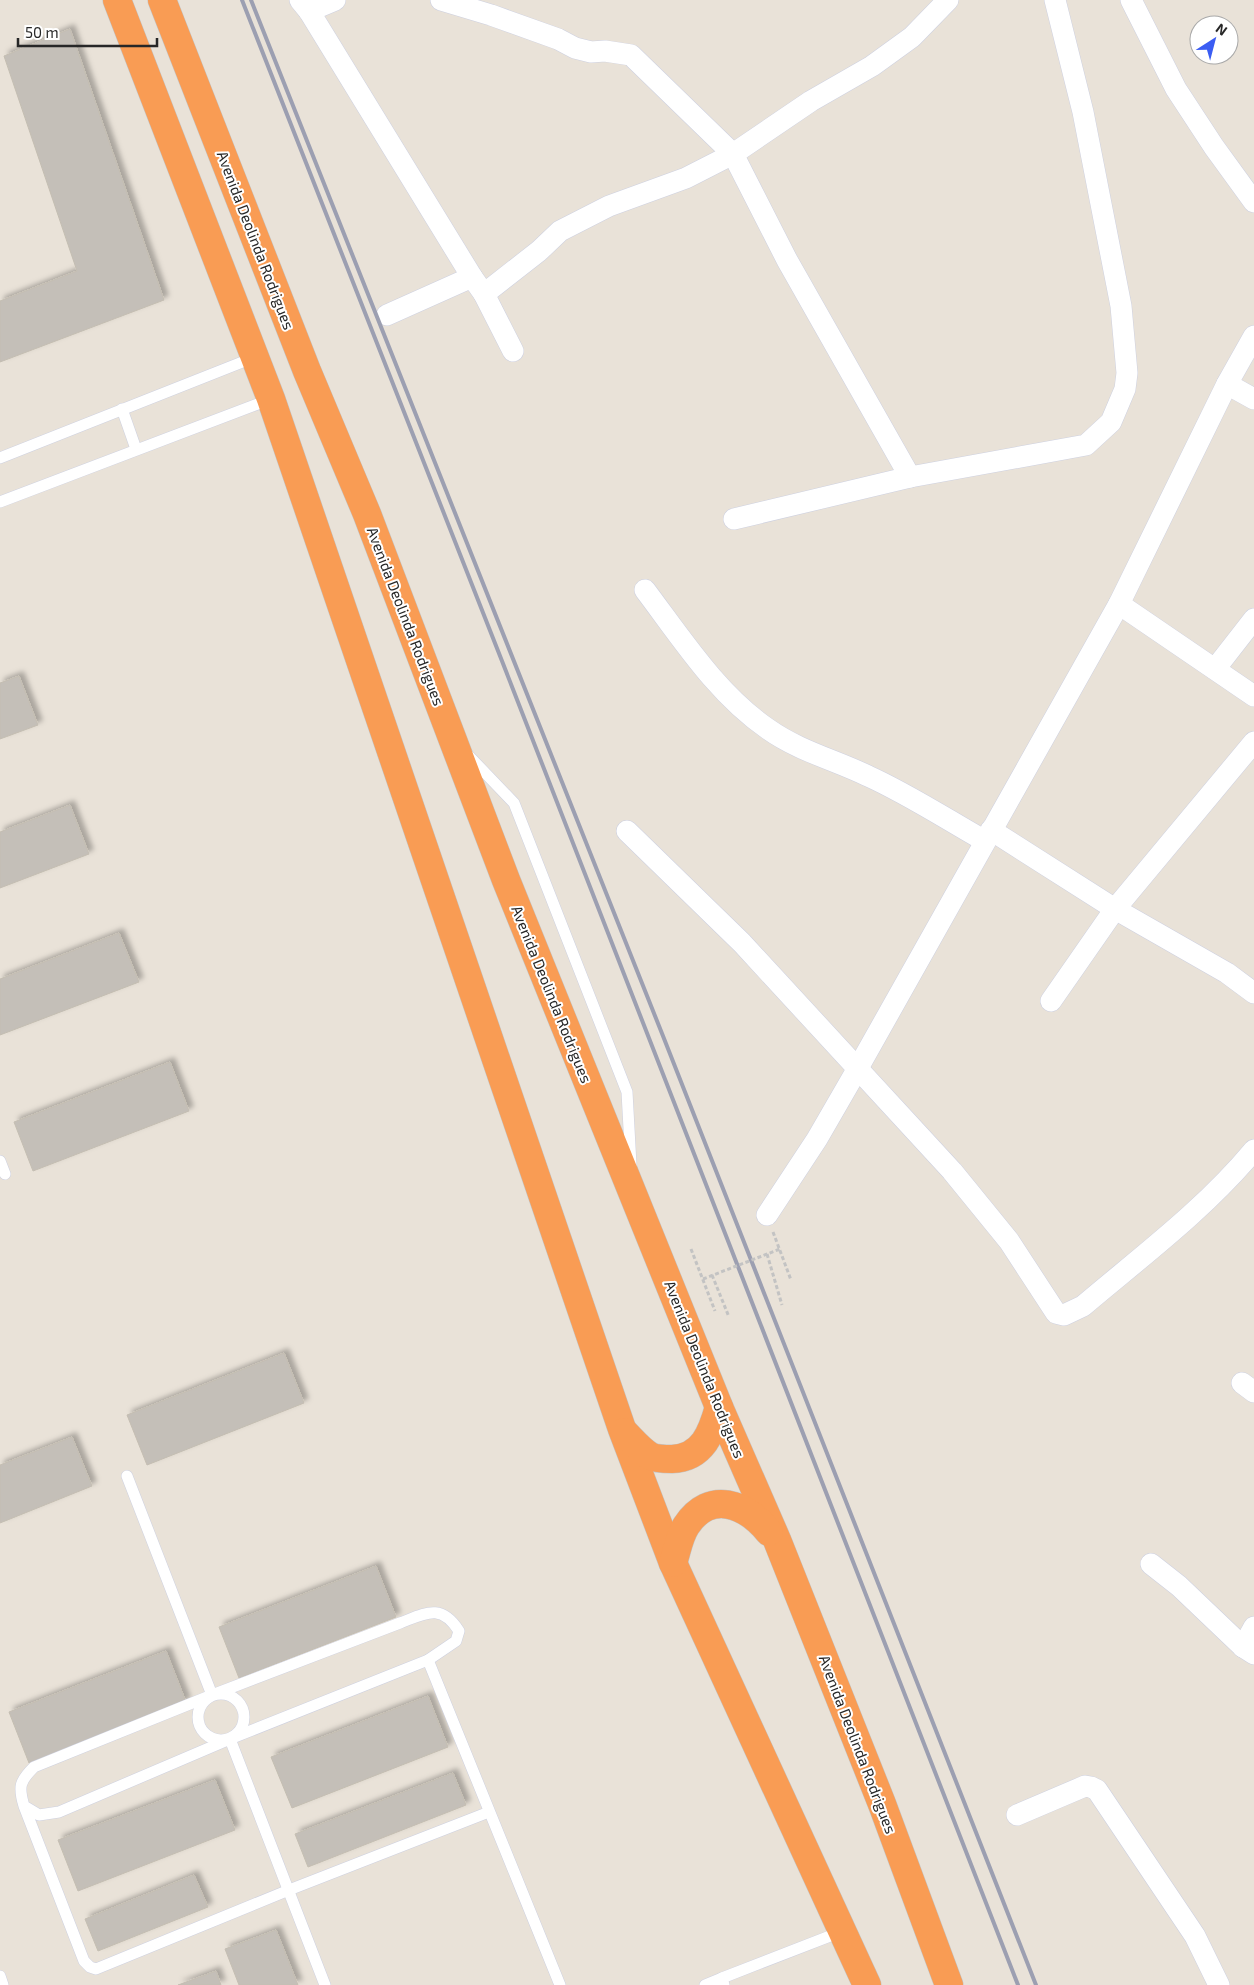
<svg xmlns="http://www.w3.org/2000/svg" width="1254" height="1985" font-family="'Exo 2',sans-serif">
  <style>
    .building { fill: #c4bfb8; stroke: #c4beb2; filter: url(#shadow) }
    .lines { fill: none; stroke-linecap: round; stroke-linejoin: round }
    .lane-casing { stroke: #ced1e0; stroke-width: 12 }
    .street-casing { stroke: #ced1e0; stroke-width: 22 }
    .highway-casing { stroke: #c3c3c3; stroke-width: 29 }
    .path { stroke: #c3c3c3; stroke-width: 3; stroke-dasharray: 4 2.5; stroke-linecap: butt }
    .lane { stroke: #fff; stroke-width: 11 }
    .street { stroke: #fff; stroke-width: 21 }
    .highway { stroke: #f99c54; stroke-width: 28 }
    .rail { stroke: #9c9fb1; stroke-width: 4 }
    .path-bridge { stroke: #c3c3c3; stroke-width: 3; stroke-dasharray: 4 2.5; stroke-linecap: butt }
    .labels { text-anchor: middle; dominant-baseline: central; stroke-width: 4; stroke-linejoin: round; paint-order: stroke }
    .street-label { font-size: 15px; fill: #272727; stroke: #fff }
  </style>
  <defs>
    <filter id="shadow"><feDropShadow dx="4.5" dy="-4.5" stdDeviation="2.5" flood-color="#0004"/></filter>
  </defs>
  <rect width="100%" height="100%" fill="#e9e2d8"/>
  <!-- building -->
  <g class="building">
    <path d="M70,29L164,300L0,362V301L77,271L4,56Z"/>
    <path d="M19,676L38,725L0,739V683Z"/>
    <path d="M70,805L89,854L0,888V832Z"/>
    <path d="M119,933L139,982L0,1035V979Z"/>
    <path d="M170,1062L189,1111L33,1171L14,1122Z"/>
    <path d="M284,1353L304,1403L147,1465L127,1415Z"/>
    <path d="M72,1437L92,1486L0,1523V1465Z"/>
    <path d="M376,1566L396,1617L239,1678L219,1627Z"/>
    <path d="M166,1651L186,1702L29,1763L9,1712Z"/>
    <path d="M428,1696L448,1747L292,1808L271,1757Z"/>
    <path d="M453,1773L466,1805L308,1867L295,1834Z"/>
    <path d="M215,1780L235,1830L78,1891L58,1840Z"/>
    <path d="M194,1875L208,1907L98,1951L85,1919Z"/>
    <path d="M276,1930L298,1985H239L225,1949Z"/>
    <path d="M216,1971L221,1985H178Z"/>
  </g>
  <g class="lines">
    <!-- lane casing -->
    <g class="lane-casing">
      <g id="lane">
        <path d="M122,409L136,449"/>
        <path d="M0,458L255,357"/>
        <path d="M0,502L271,399"/>
        <path d="M467,754L514,803L627,1092L631,1165"/>
        <path d="M0,1161L5,1174"/>
        <path d="M127,1476L212,1695"/>
        <path d="M428,1660L560,1985"/>
        <circle cx="221" cy="1717" r="23"/>
        <path d="M230,1739L325,1985"/>
        <path d="M24,1806L39,1815L59,1812L230,1739L428,1660L456,1641L459,1631C441,1603 426,1613 400,1623L212,1695L34,1767C20,1781 18,1786 24,1806L84,1961L90,1967L96,1969L289,1890L489,1812"/>
        <path d="M0,1976L3,1985"/>
        <path d="M722,1978L843,1931"/>
        <path d="M705,1985L722,1978L724,1985"/>
      </g>
    </g>
    <!-- street casing -->
    <g class="street-casing">
      <g id="street">
        <path d="M300,0L309,11L335,0"/>
        <path d="M441,0L491,15L558,39L575,48L591,52L605,51L631,55L733,154L787,260L910,477"/>
        <path d="M1131,0L1176,89L1214,147L1254,202"/>
        <path d="M309,11L472,277"/>
        <path d="M484,294L513,351"/>
        <path d="M387,315L472,277L484,294L539,251L560,231L609,206L686,178L733,154L811,101L872,66L912,37L948,0"/>
        <path d="M1227,384L1254,399"/>
        <path d="M734,519L910,477L1086,445L1111,422L1125,389L1127,373L1121,306L1083,112L1055,0"/>
        <path d="M645,590C682,639 717,694 768,729C799,751 835,760 868,776C908,794 946,819 985,841"/>
        <path d="M1119,604L1254,696"/>
        <path d="M1215,669L1254,619"/>
        <path d="M991,830L1115,909L1227,973L1254,993"/>
        <path d="M627,831L742,943L952,1171L1009,1241L1056,1313L1064,1315L1083,1306C1142,1256 1205,1209 1254,1150"/>
        <path d="M1051,1001L1115,909L1254,742"/>
        <path d="M767,1215L817,1139L858,1068L1119,604L1227,384L1254,336"/>
        <path d="M1242,1383L1254,1392"/>
        <path d="M1151,1564L1179,1586L1243,1647L1254,1654"/>
        <path d="M1243,1647L1254,1627"/>
        <path d="M1017,1815L1085,1786L1091,1787L1097,1790L1195,1936L1219,1985"/>
      </g>
    </g>
    <!-- highway casing -->
    <g class="highway-casing">
      <g id="highway">
        <path d="M117,0L271,399L622,1429L673,1563L867,1985"/>
        <path d="M162,0L307,371L367,514L506,880L719,1407L777,1540L882,1804L949,1985"/>
        <path d="M624,1432C632,1440 640,1450 650,1456C656,1459 665,1459 672,1459C703,1458 712,1432 719,1407"/>
        <path d="M673,1563C677,1551 679,1537 686,1526C710,1489 746,1504 769,1532"/>
      </g>
    </g>
    <!-- path -->
    <g class="path">
      <path d="M773,1232L791,1280"/>
      <path d="M691,1249L715,1311"/>
      <path d="M767,1254L782,1305"/>
      <path d="M712,1275L729,1317"/>
    </g>
    <!-- lane -->
    <use href="#lane" class="lane"/>
    <!-- street -->
    <use href="#street" class="street"/>
    <!-- highway -->
    <use href="#highway" class="highway"/>
    <!-- rail -->
    <g class="rail">
      <path d="M242,0L502,661L1018,1985"/>
      <path d="M251,0L663,1036L1036,1985"/>
    </g>
    <!-- path-bridge -->
    <path class="path-bridge" d="M703,1279L780,1249"/>
  </g>
  <g class="labels">
    <!-- street labels -->
    <g class="street-label">
      <text transform="translate(256 240) rotate(69)">Avenida Deolinda Rodrigues</text>
      <text transform="translate(406 616) rotate(69)">Avenida Deolinda Rodrigues</text>
      <text transform="translate(552 994) rotate(68)">Avenida Deolinda Rodrigues</text>
      <text transform="translate(705 1369) rotate(68)">Avenida Deolinda Rodrigues</text>
      <text transform="translate(858 1744) rotate(69)">Avenida Deolinda Rodrigues</text>
    </g>
  </g>
  <!-- north arrow -->
  <g transform="translate(1214 40) rotate(36)"><circle r="24" fill="#ffffff" stroke="#a9a9a9"/>
  <path d="M0-4L9 19L0 12L-9 19Z" fill="#3b5df3"/>
  <text y="-8" font-size="14" font-weight="bold" text-anchor="middle" fill="#272727">N</text>
  </g>
  <!-- scale -->
  <path d="M18 38v8h139v-8" fill="none" stroke="#272727" stroke-width="2.5"/>
  <text x="25" y="38" font-size="15" fill="#272727" stroke="#ffffff" stroke-width="4" paint-order="stroke">50 m</text>
</svg>
